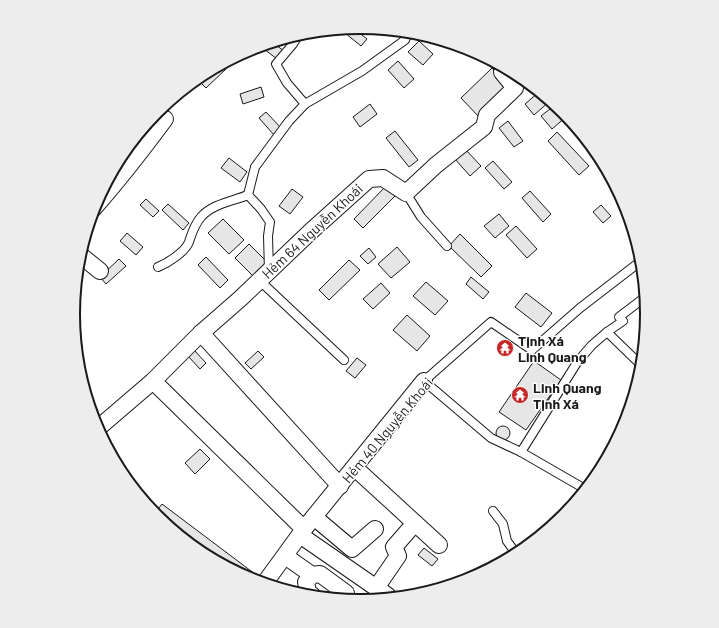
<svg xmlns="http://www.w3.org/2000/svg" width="719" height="628" font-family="Barlow,sans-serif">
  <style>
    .building { fill: #e6e6e6; stroke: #1a1a1a }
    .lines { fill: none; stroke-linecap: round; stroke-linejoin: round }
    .service-casing { stroke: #1a1a1a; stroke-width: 10 }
    .minor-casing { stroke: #1a1a1a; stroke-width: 18 }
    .service { stroke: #fff; stroke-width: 8 }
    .minor { stroke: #fff; stroke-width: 16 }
    .labels { text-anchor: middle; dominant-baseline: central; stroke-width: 3; stroke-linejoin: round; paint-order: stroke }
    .street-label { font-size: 14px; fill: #1a1a1a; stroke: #fff }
    .poi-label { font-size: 14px; font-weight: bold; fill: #1a1a1a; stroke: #fff; text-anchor: start }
    .rim { fill: none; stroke: #1a1a1a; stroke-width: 2 }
  </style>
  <rect width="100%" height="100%" fill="#fff"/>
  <!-- building -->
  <g class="building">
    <path d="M349,28H353L367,39L361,46L345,33Z"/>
    <path d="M419,41L433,54L423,65L408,52Z"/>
    <path d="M272,42L284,51L277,59L260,46Z"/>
    <path d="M476,52L502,67L497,72Z"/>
    <path d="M398,61L414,79L404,88L388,70Z"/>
    <path d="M221,64L226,69L206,88L198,80L208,71Z"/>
    <path d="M492,68L512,90L481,119L461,98Z"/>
    <path d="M261,87L264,97L243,104L240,94Z"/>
    <path d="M539,92L550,101L534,115L525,104Z"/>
    <path d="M370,104L377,114L360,127L353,117Z"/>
    <path d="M555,105L567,116L552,129L541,116Z"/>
    <path d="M266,112L282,129L274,135L259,118Z"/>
    <path d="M508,121L523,141L514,147L499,128Z"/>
    <path d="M395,131L418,160L409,167L386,138Z"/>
    <path d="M557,132L589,166L579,175L548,141Z"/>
    <path d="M465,149L481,166L470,176L455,159Z"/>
    <path d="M229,158L247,172L240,182L221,168Z"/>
    <path d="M493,161L512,182L504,189L485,168Z"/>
    <path d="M386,186L396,195L363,228L354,219Z"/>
    <path d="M292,189L303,197L290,214L279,206Z"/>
    <path d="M530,191L551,214L543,222L522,198Z"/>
    <path d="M146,199L159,211L153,217L140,205Z"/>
    <path d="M168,204L189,223L183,230L162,210Z"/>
    <path d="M601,205L611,216L603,223L593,212Z"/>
    <path d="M499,214L509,226L495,238L484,226Z"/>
    <path d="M223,219L244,240L229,254L208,233Z"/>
    <path d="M516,226L537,249L527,258L506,235Z"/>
    <path d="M127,233L143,247L136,255L120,241Z"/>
    <path d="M460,234L492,266L481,277L449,246Z"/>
    <path d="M249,244L267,262L253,276L235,258Z"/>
    <path d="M397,247L410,262L391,278L378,264Z"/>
    <path d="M369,248L376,257L368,264L360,256Z"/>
    <path d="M206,257L228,280L220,288L198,265Z"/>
    <path d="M119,259L126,266L106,284L100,277Z"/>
    <path d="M349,260L360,270L329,300L319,290Z"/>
    <path d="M471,277L489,292L483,299L466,284Z"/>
    <path d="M426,282L448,301L435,315L413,296Z"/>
    <path d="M381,283L390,293L373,309L363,299Z"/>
    <path d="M526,293L552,313L541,327L515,307Z"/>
    <path d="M407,315L430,336L417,351L393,330Z"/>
    <path d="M75,343L80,350L76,352Z"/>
    <path d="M194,350L206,363L200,369L188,356Z"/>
    <path d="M258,351L264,357L251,369L245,363Z"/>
    <path d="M357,358L366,365L355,378L346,371Z"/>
    <path d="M534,361L561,380L526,430L499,412Z"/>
    <circle cx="503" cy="433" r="7"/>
    <path d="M200,449L210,459L195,474L185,463Z"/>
    <path d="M162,504L263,580L261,583L249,579L200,553L154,514Z"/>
    <path d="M424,548L438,559L432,566L418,555Z"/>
  </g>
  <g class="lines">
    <!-- service casing -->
    <g class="service-casing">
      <g id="service">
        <path d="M299,34L293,44L276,64L287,83L305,104"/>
        <path d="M406,193L421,217L447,246"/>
        <path d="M158,267C168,263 185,252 189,242C192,233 194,225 201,217C212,204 233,201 248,195"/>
        <path d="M269,271L268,236L270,222L261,209L248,195L255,167L289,121L305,104L362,71L405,40L409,32"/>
        <path d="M259,280L344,360"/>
        <path d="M607,332L623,321L619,317L644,298"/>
        <path d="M521,452L578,361L592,345L607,332L641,365"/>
        <path d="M585,489L521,452L491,438L424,381L491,322L532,350L580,308L641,261"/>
        <path d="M493,511L503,524L507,541L515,552V555"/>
      </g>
    </g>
    <!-- minor casing -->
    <g class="minor-casing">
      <g id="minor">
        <path d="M93,209C119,180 142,150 165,119"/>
        <path d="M79,254L100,271"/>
        <path d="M201,333L340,486"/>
        <path d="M153,381L304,529"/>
        <path d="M97,429L153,381L201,333L241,298L309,233L369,179L383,178L406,193L436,165L484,127L487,115L515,88L502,72"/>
        <path d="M355,468L439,545"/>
        <path d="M314,517L352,549L375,529"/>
        <path d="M300,535L388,596"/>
        <path d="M285,556L312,575L320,574L346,593"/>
        <path d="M312,575L306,582L308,592L314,597"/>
        <path d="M264,584L304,529L424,381"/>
        <path d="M376,588L398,556L394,547L415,523"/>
      </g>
    </g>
    <!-- service -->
    <use href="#service" class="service"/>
    <!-- minor -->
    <use href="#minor" class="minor"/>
  </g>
  <!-- icons -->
  <defs>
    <g id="temple-disc" transform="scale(0.9)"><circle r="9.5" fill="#c62828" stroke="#fff"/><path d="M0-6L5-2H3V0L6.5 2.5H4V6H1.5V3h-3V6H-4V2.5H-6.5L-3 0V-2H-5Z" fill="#fff"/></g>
  </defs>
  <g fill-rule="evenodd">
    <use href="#temple-disc" x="505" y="348"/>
    <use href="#temple-disc" x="520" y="395"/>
  </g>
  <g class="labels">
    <!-- street labels -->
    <g class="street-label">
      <text transform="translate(312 231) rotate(-43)">Hẻm 64 Nguyễn Khoái</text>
      <text transform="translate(387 430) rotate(-50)">Hẻm 40 Nguyễn Khoái</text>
    </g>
    <!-- poi labels -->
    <g class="poi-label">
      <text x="518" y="340">Tịnh Xá<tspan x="518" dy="16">Linh Quang</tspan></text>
      <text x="533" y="387">Linh Quang<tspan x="533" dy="16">Tịnh Xá</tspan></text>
    </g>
  </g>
  <!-- crop -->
  <path d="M0 0H719V628H0ZM80 314a280 280 0 1 1 560 0a280 280 0 1 1-560 0Z" fill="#ededed" fill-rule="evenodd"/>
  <path class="rim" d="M80 314a280 280 0 1 1 560 0a280 280 0 1 1-560 0Z"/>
</svg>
